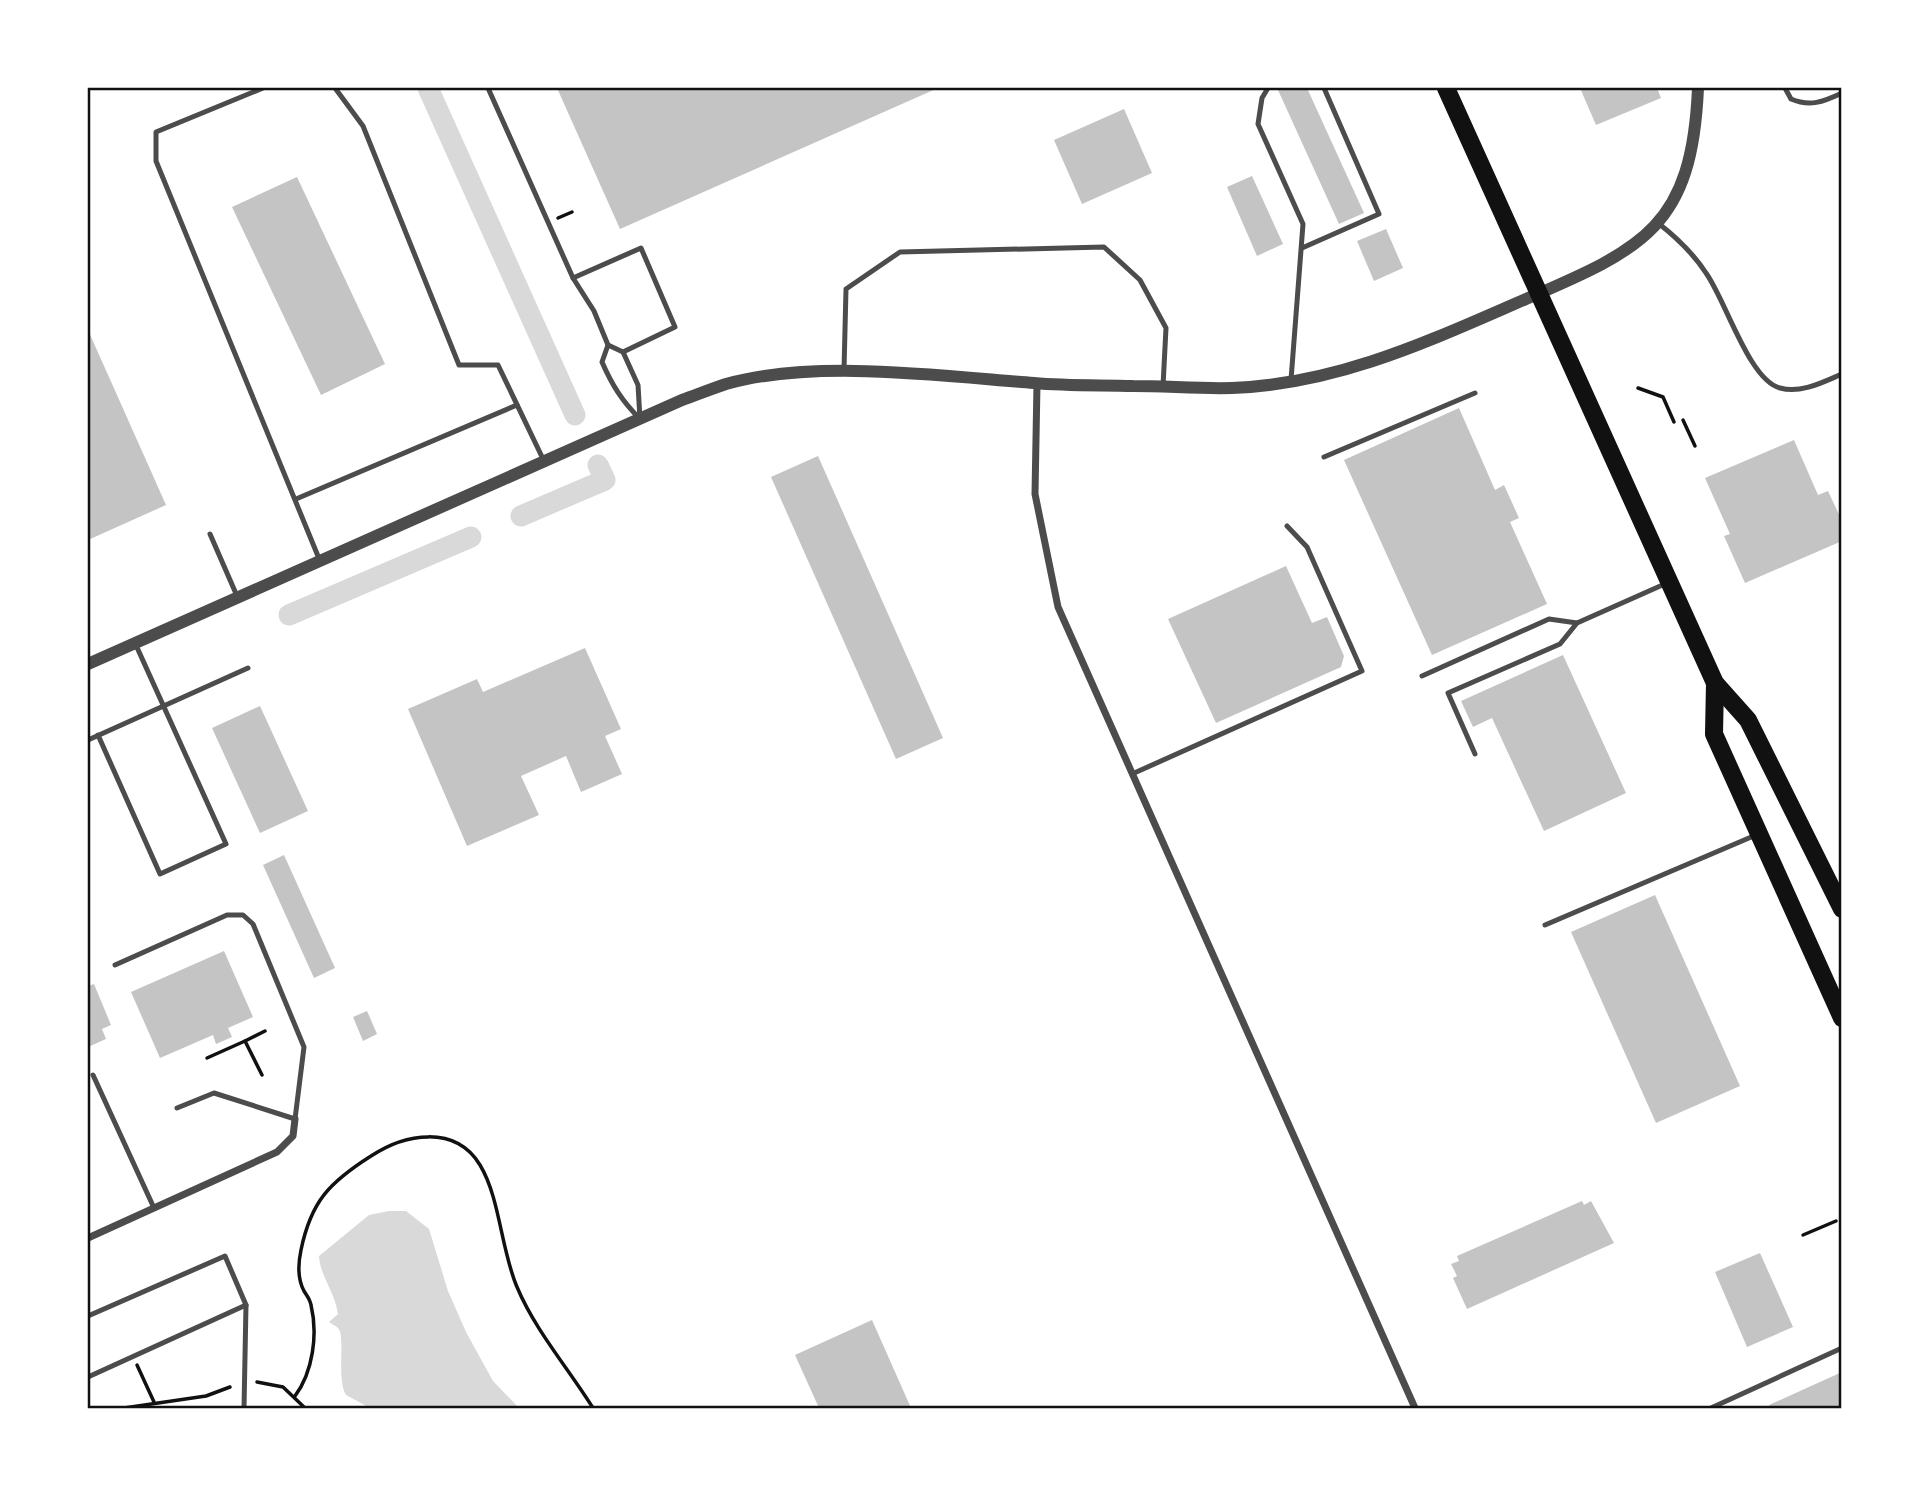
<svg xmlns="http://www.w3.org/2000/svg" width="1929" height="1496" font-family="'Sofia Sans Condensed',sans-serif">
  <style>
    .water { fill: #d9d9d9 }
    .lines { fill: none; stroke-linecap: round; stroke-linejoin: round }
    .canal { stroke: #d9d9d9; stroke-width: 21 }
    .building { fill: #c4c4c4 }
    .path { stroke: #111; stroke-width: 3.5 }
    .service { stroke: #4c4c4c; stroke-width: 5 }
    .minor { stroke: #4c4c4c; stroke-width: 7 }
    .tertiary { stroke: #4c4c4c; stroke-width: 12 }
    .primary { stroke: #111; stroke-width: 18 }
    .neatline { fill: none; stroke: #111; stroke-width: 2.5 }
  </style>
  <rect width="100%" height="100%" fill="#fff"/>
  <!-- water -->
  <path class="water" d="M389,1211H406L429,1229L448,1291L466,1332L493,1381L519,1408H370L346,1395C336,1378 346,1336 338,1328C335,1325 331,1324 329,1322L338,1314C335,1292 320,1276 319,1256L369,1215Z"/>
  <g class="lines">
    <!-- canal -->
    <g class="canal">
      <path d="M428,88L575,415"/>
      <path d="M521,516L605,480L598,465"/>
      <path d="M289,615L471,537"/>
    </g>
  </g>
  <!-- building -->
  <g class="building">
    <path d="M557,88H938L620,229Z"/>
    <path d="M1285,88H1307L1364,213L1339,224L1278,90Z"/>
    <path d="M1580,88H1657L1661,98L1596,125Z"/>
    <path d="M1124,109L1152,173L1082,204L1054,140Z"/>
    <path d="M1252,176L1283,244L1257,256L1227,187Z"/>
    <path d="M297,177L385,364L321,395L232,207Z"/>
    <path d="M1386,229L1403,268L1374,281L1357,241Z"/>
    <path d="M88,330L166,505L88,540Z"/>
    <path d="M1459,408L1495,490L1504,485L1519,518L1510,522L1547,604L1432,655L1344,460Z"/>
    <path d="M1794,440L1818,495L1828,491L1842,521V541L1745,583L1724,536L1730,534L1705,478Z"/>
    <path d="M818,456L943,738L896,759L771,477Z"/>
    <path d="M1286,566L1312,623L1327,617L1344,656L1341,667L1216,723L1168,619Z"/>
    <path d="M585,648L621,729L605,736L622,774L581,792L566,756L521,776L539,815L467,846L408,709L477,679L483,692Z"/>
    <path d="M1563,655L1626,793L1544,831L1492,718L1473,727L1461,701Z"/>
    <path d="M260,706L308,811L260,833L212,728Z"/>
    <path d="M284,855L335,968L314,978L263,865Z"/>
    <path d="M1655,895L1740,1086L1656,1123L1571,932Z"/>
    <path d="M224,951L253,1017L228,1028L232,1037L216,1044L213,1035L160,1058L131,992Z"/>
    <path d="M94,984L111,1025L102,1029L106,1039L88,1047V986Z"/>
    <path d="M367,1011L377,1034L363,1041L353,1017Z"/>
    <path d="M1582,1201L1584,1205L1591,1201L1614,1243L1467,1309L1453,1278L1457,1276L1451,1264L1459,1261L1457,1256Z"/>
    <path d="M1760,1253L1793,1327L1747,1347L1715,1272Z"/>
    <path d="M872,1320L911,1408H819L795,1355Z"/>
    <path d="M1842,1372V1408H1771L1769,1405Z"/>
  </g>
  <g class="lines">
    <!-- path -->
    <g class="path">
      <path d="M558,218L572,212"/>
      <path d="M1638,388L1663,397L1674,422"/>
      <path d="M1683,420L1695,446"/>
      <path d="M207,1058L245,1041"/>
      <path d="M262,1075L245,1041L265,1031"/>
      <path d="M1803,1235L1836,1221"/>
      <path d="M137,1365L154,1402"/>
      <path d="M257,1382L283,1387L305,1408"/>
      <path d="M295,1396C313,1372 318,1334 311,1305C310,1299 307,1296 304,1291C297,1278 298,1264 301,1250C311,1201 330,1182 371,1156C404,1134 455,1124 480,1165C500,1198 501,1250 517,1287C535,1330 568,1368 593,1408"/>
      <path d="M124,1408L206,1396L230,1387"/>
    </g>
    <!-- service -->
    <g class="service">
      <path d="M263,88L156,132V161L320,561"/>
      <path d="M335,88L363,126L459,365H498L544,461"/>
      <path d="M488,88L573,278L641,248L675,327L623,352"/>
      <path d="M1268,88L1262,98L1258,124L1303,224L1291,380"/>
      <path d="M1785,88L1791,99C1810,107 1823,102 1842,93"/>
      <path d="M1658,223C1676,237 1693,253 1706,273C1726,301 1749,380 1780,388C1801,394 1823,382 1842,374"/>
      <path d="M1302,248L1379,214L1324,88"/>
      <path d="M573,278L594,311L608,345"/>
      <path d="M608,345L623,352L638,385L640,419C622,401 612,385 602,362Z"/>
      <path d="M844,370L846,289L900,252L1104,247L1140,280L1166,328L1163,386"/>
      <path d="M1324,457L1475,393"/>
      <path d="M296,499L517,405"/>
      <path d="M210,534L237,596"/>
      <path d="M1422,676L1549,619L1577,623"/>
      <path d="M98,735L160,874L226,844L135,643"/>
      <path d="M88,740L248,668"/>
      <path d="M1475,754L1448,693L1560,644L1577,623L1667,583"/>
      <path d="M1132,774L1362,671L1307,547L1287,526"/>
      <path d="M1545,925L1756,835"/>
      <path d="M115,965L227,915H243L253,924L304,1047L295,1119L214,1093L177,1108"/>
      <path d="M93,1075L154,1208"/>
      <path d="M88,1316L225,1256L246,1305L244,1408"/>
      <path d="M88,1377L246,1305"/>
      <path d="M1711,1408L1842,1348"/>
    </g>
    <!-- minor -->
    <g class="minor">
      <path d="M1037,384L1035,494L1058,607L1415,1408"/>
      <path d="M88,1238L277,1152L293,1136L295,1119"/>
    </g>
    <!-- tertiary -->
    <path class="tertiary" d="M88,664L682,400C696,395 711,389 726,384C814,359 943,376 1034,383C1067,386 1100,385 1133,386C1166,386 1200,389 1232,388C1339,384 1431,340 1526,299C1645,248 1692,226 1698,88"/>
    <!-- primary -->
    <g class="primary">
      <path d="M1446,88L1715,683L1748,720L1842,909"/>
      <path d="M1715,683L1714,734L1842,1018"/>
    </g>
  </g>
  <!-- border -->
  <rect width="1929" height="1496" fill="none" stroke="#ffffff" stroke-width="178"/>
  <rect x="89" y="89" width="1751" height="1318" class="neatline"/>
</svg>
